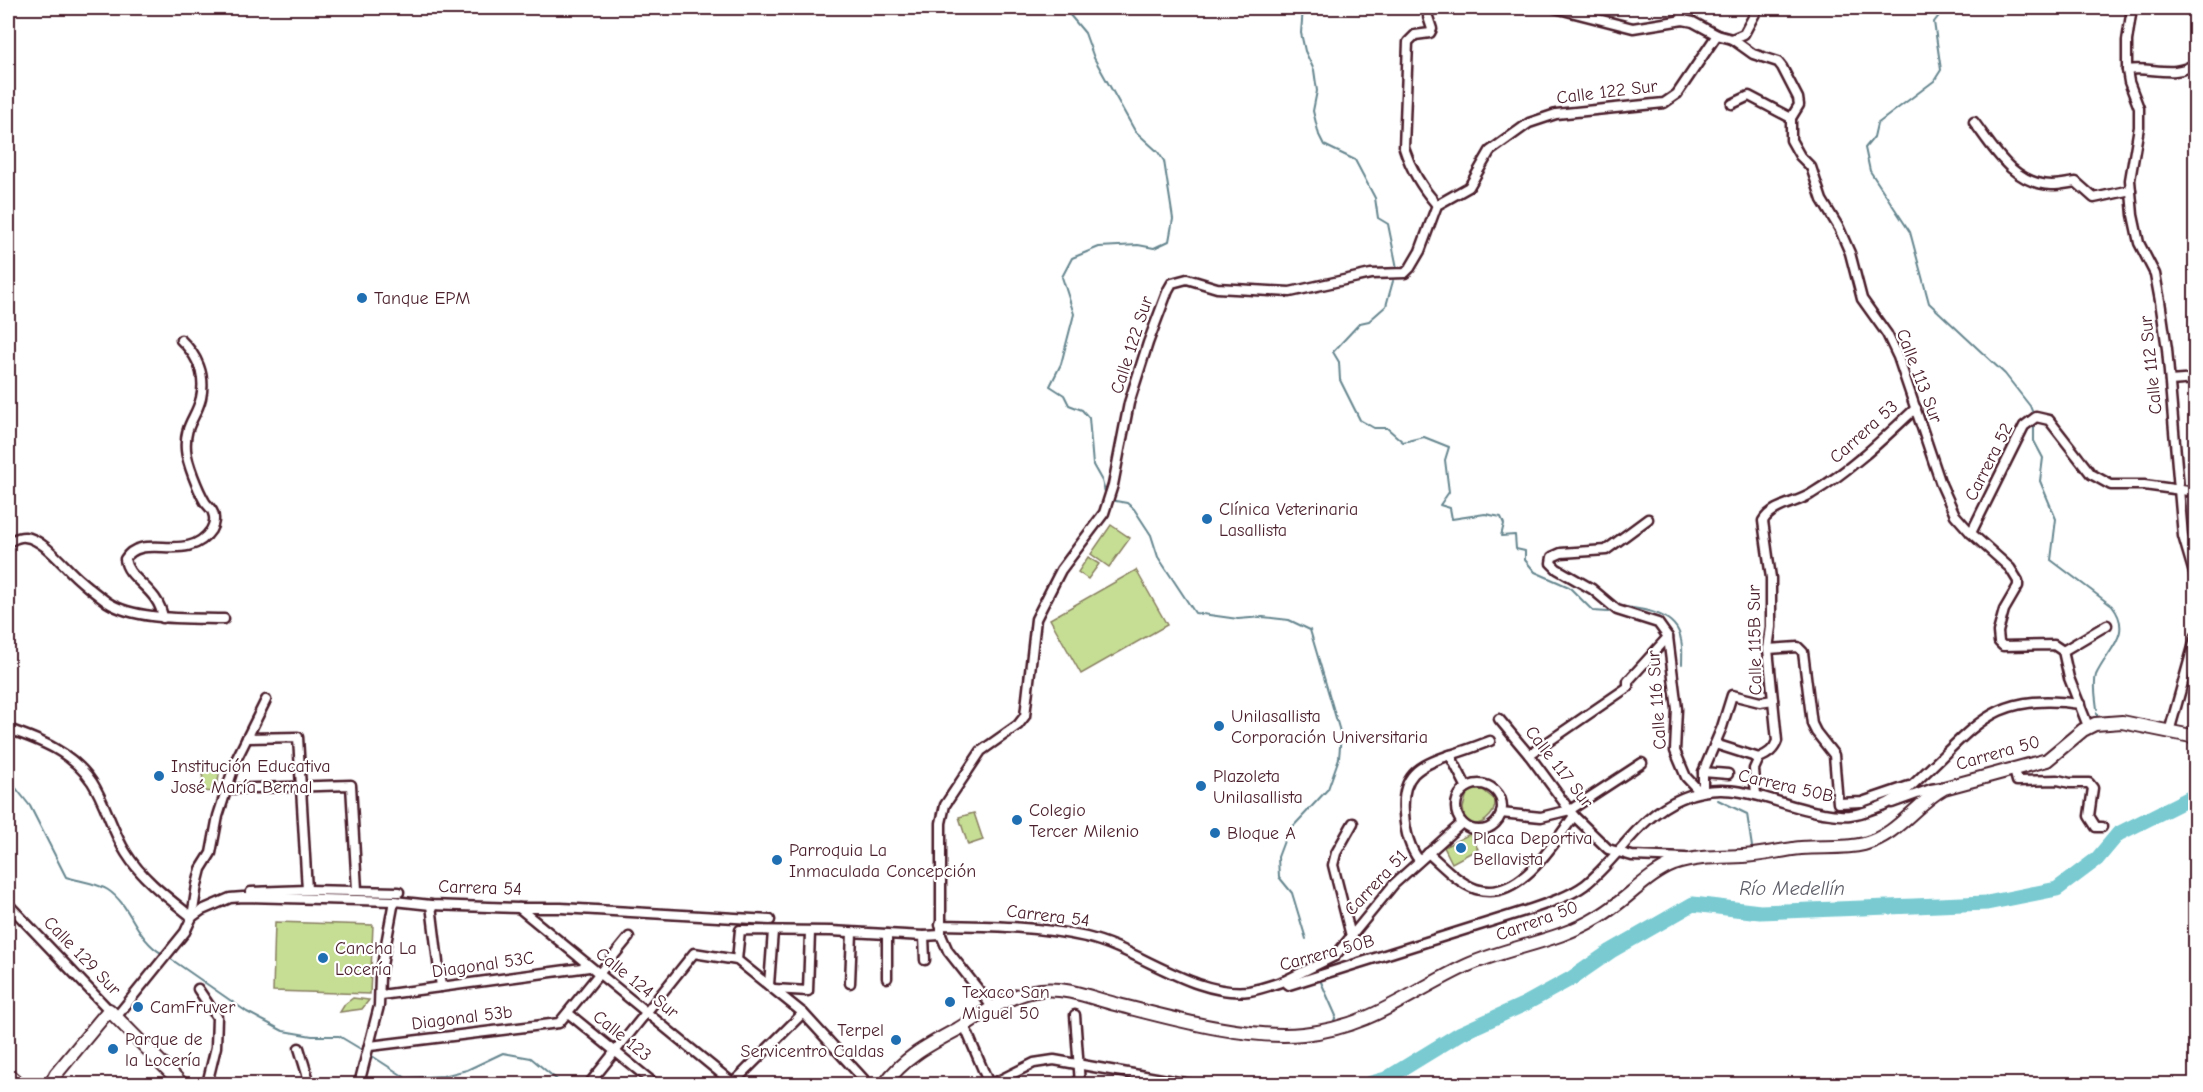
<svg xmlns="http://www.w3.org/2000/svg" width="2203" height="1092" font-family="'Comic Neue',sans-serif">
  <style>
    .green { fill: #c5de94; stroke: #887e60; stroke-width: 1.5 }
    .lines { fill: none; stroke-linecap: round; stroke-linejoin: round }
    .stream { stroke: #66868f; stroke-width: 2 }
    .river { stroke: #79cad1; stroke-width: 15 }
    .street-casing { stroke: #4a1f2b; stroke-width: 13 }
    .secondary-casing { stroke: #4a1f2b; stroke-width: 16 }
    .street { stroke: #fff; stroke-width: 8 }
    .secondary { stroke: #fff; stroke-width: 12 }
    .poi-dot { fill: #1f6fb2; stroke: #fff; stroke-width: 2 }
    .labels { text-anchor: middle; dominant-baseline: central; stroke-width: 4.5; stroke-linejoin: round; paint-order: stroke }
    .street-label { font-size: 18px; fill: #4a1f2b; stroke: #fff }
    .poi-label { font-size: 18px; fill: #4a1f2b; stroke: #fff; text-anchor: start }
    .water-label { font-size: 20px; font-style: italic; fill: #5a5b65; stroke: #fff }
  </style>
  <rect width="100%" height="100%" fill="#fff"/>
  <filter id="ink" filterUnits="userSpaceOnUse"><feTurbulence type="fractalNoise" baseFrequency=".0167" numOctaves="2"/><feDisplacementMap in="SourceGraphic" scale="12" xChannelSelector="R" yChannelSelector="G"/><feConvolveMatrix kernelMatrix="1 2 1 2 8 2 1 2 1" color-interpolation-filters="sRGB"/></filter>
  <g filter="url(#ink)">
    <!-- green -->
    <g class="green">
      <path d="M1111,525L1130,538L1109,567L1091,554Z"/>
      <path d="M1088,557L1099,564L1088,579L1078,572Z"/>
      <path d="M1136,570L1167,625L1081,674L1050,619Z"/>
      <path d="M204,764L220,765L217,792L201,791Z"/>
      <path d="M1468,789L1483,790L1495,800C1496,816 1480,830 1465,821L1463,808Z"/>
      <path d="M974,813L983,840L968,845L959,817Z"/>
      <path d="M1470,834L1478,849L1452,863L1444,847Z"/>
      <path d="M275,922L373,925L370,994L273,991Z"/>
      <path d="M353,998L369,1000L362,1009L340,1012L345,1004Z"/>
    </g>
    <g class="lines">
      <!-- stream -->
      <g class="stream">
        <path d="M1064,8L1085,33L1094,58L1135,131L1158,152L1164,161L1173,219L1169,241L1154,248L1138,245L1099,247L1072,258L1062,277L1074,314L1061,364L1050,386L1064,395L1069,405L1082,410L1089,418L1093,465L1102,481L1106,496"/>
        <path d="M1303,8L1301,33L1305,51L1314,70L1317,91L1313,111L1319,135L1324,145L1355,160L1375,198L1378,218L1388,224L1397,268"/>
        <path d="M1945,8L1934,22L1941,70L1934,81L1877,124L1874,137L1865,148L1870,171L1910,232L1929,303L2005,374L2030,406L2034,416"/>
        <path d="M1393,281L1386,306L1369,321L1360,323L1333,352L1339,362L1340,380L1360,420L1374,428H1387L1403,442L1424,437L1449,447L1445,460L1449,492L1440,505L1450,508L1452,519L1485,514L1501,517L1504,524L1501,536L1515,535L1516,549L1525,551V560L1535,572L1569,587L1593,611L1608,612L1613,610"/>
        <path d="M2034,422V441L2043,458L2040,481L2056,519L2051,560L2112,606C2134,634 2107,650 2096,675C2093,684 2096,699 2097,709"/>
        <path d="M1110,500L1127,503L1134,509L1151,535L1158,557L1195,613L1238,619L1263,617L1289,620L1310,630L1341,735L1339,758L1328,789L1287,833L1278,857L1279,877L1292,893L1306,939"/>
        <path d="M1619,606C1642,609 1677,612 1681,640C1683,648 1682,657 1682,664"/>
        <path d="M2097,713V717"/>
        <path d="M8,778L30,806L66,877C79,881 97,883 108,890C132,906 136,940 163,954"/>
        <path d="M1718,800L1747,814L1752,847"/>
        <path d="M168,957L247,1012L283,1031L312,1036H339L364,1051"/>
        <path d="M1321,982L1336,1016L1333,1023"/>
        <path d="M369,1054L406,1078L443,1076L467,1070L503,1053L531,1058L562,1084"/>
      </g>
      <!-- river -->
      <path class="river" d="M1368,1084L1386,1079L1461,1033L1525,1004L1572,978L1611,951L1693,904L1760,912L1914,906L1987,903L2057,889L2097,859L2118,834L2196,795"/>
      <!-- street casing -->
      <g class="street-casing">
        <g id="street">
          <path d="M1555,8L1633,28L1683,20L1693,22L1717,35L1732,39L1753,54L1778,62L1782,67L1798,98L1799,105L1791,118V140L1800,156L1811,167L1822,200L1839,228L1850,253L1862,299L1887,334L1898,357L1941,484L1955,515L1971,533L2010,568L2018,581V586L2004,610L1998,632L1999,642L2003,646L2054,645L2063,651L2069,678L2088,726"/>
          <path d="M1681,8L1683,20"/>
          <path d="M2132,8L2127,41V70L2129,82L2139,108V127L2130,180L2133,215L2139,243L2155,274L2160,301L2167,349L2183,536L2196,580"/>
          <path d="M1428,17L1432,29L1430,33L1415,35L1408,42L1404,148C1411,170 1422,188 1437,205"/>
          <path d="M1732,39L1744,34L1758,8"/>
          <path d="M2127,70C2151,66 2175,79 2196,63"/>
          <path d="M1732,104L1749,96L1791,118"/>
          <path d="M1974,122C1994,149 2014,185 2052,185C2060,185 2068,183 2076,182L2094,198L2131,190"/>
          <path d="M2170,381L2196,379"/>
          <path d="M1648,519L1606,550L1561,553L1552,557L1551,563L1557,569L1592,589L1617,610L1658,623L1668,637L1677,709L1675,751L1686,777L1700,792"/>
          <path d="M1971,533L2024,426L2036,417L2049,420L2091,474L2111,485H2144L2196,492"/>
          <path d="M8,542C13,540 19,536 25,537C45,539 66,570 82,582C90,589 99,596 107,602C136,621 190,618 224,619"/>
          <path d="M163,618C159,588 127,580 125,559C142,531 188,565 211,530C214,525 215,518 213,513C212,509 207,505 205,502C198,490 187,463 186,450C184,424 196,419 201,398C206,375 197,355 181,340"/>
          <path d="M1768,649L1798,647L1803,652L1812,724L1816,732L1834,755L1838,803L1862,802L1909,786"/>
          <path d="M2063,651L2107,625"/>
          <path d="M1499,719L1529,755L1574,816L1608,849L1632,856L1685,858"/>
          <path d="M8,729C40,740 72,752 92,782C106,804 112,831 126,853C142,879 168,898 192,917"/>
          <path d="M2169,732L2196,636"/>
          <path d="M247,738L298,737L307,890"/>
          <path d="M1715,744L1759,758"/>
          <path d="M1450,755L1466,786"/>
          <path d="M1529,755L1628,687V681L1668,637"/>
          <path d="M2014,770L2017,781L2058,780L2070,783H2089L2093,788L2089,816L2096,827H2102"/>
          <path d="M1703,772L1728,774"/>
          <circle cx="1479" cy="807" r="23"/>
          <path d="M226,789L351,785L357,890"/>
          <path d="M1703,791V772L1722,727L1732,695L1760,702L1773,700"/>
          <path d="M1756,795L1754,769L1759,758C1768,754 1774,750 1777,741L1768,649L1771,627V578L1763,521C1772,505 1797,503 1811,494C1851,470 1882,440 1916,408"/>
          <path d="M1892,803L1931,789L1943,787"/>
          <path d="M1501,813L1541,817L1570,810L1642,763"/>
          <path d="M1428,853C1442,865 1458,883 1476,889C1519,903 1553,844 1574,816"/>
          <path d="M1419,860C1408,846 1405,830 1404,813C1401,775 1418,766 1450,755C1464,751 1477,746 1490,741"/>
          <path d="M251,892L307,890L399,892"/>
          <path d="M8,904L109,1010"/>
          <path d="M431,905L441,987"/>
          <path d="M519,908L734,1084"/>
          <path d="M192,917L197,885L201,869L211,853L218,816L236,760L266,700"/>
          <path d="M940,925C988,926 1039,926 1086,937C1139,949 1193,997 1249,991C1261,989 1272,985 1284,981L1289,985L1531,909C1549,903 1570,896 1585,885C1620,857 1638,816 1682,798C1732,776 1773,805 1823,813C1831,814 1841,816 1850,815C1859,814 1868,811 1876,808C1895,802 1910,788 1924,774C1979,722 1997,692 2080,704"/>
          <path d="M924,936L925,960"/>
          <path d="M1351,936L1333,865L1336,853L1353,823"/>
          <path d="M737,960L740,930L831,931L924,936L941,935"/>
          <path d="M887,978V934"/>
          <path d="M1284,981L1335,956L1394,884L1462,823"/>
          <path d="M850,983L852,933"/>
          <path d="M769,985L773,931"/>
          <path d="M198,989L217,1017L216,1047L207,1084"/>
          <path d="M774,989L808,991L810,932"/>
          <path d="M381,995L589,967"/>
          <path d="M993,1008L948,951L941,935V823L945,805L981,751L1018,725L1025,716L1036,619L1061,570L1104,513L1113,485L1129,403L1148,343L1168,290L1172,283L1187,279L1217,288L1290,292L1371,274L1405,273L1410,268L1420,251L1437,205L1469,187L1490,151L1529,123L1556,114L1664,103L1677,94L1717,35"/>
          <path d="M568,1013L655,1084"/>
          <path d="M1075,1015L1080,1084"/>
          <path d="M117,1016L185,932L192,917L202,910L230,898L243,897L394,901L431,905L519,908H561L770,920"/>
          <path d="M964,1025L989,1084"/>
          <path d="M370,1046L559,1023L629,937"/>
          <path d="M299,1048L310,1084"/>
          <path d="M359,1084L379,1006L380,976L394,901"/>
          <path d="M589,1084L694,953L737,960L803,1013L868,1084"/>
          <path d="M732,1084L803,1013"/>
          <path d="M992,1084L1034,1063L1054,1060L1190,1084"/>
          <path d="M1146,1084H1148"/>
        </g>
      </g>
      <!-- secondary casing -->
      <g class="secondary-casing">
        <g id="secondary">
          <path d="M8,1075L19,1084"/>
          <path d="M51,1084L56,1074L109,1010L182,1084"/>
          <path d="M885,1084C903,1058 930,1044 958,1029C983,1014 1011,993 1041,990C1066,987 1092,998 1115,1004C1170,1018 1247,1040 1303,1034C1372,1027 1409,992 1468,965C1511,946 1558,942 1598,917C1625,902 1646,875 1674,864C1697,856 1720,857 1743,856C1763,855 1781,850 1801,848C1822,846 1844,849 1864,844C1898,835 1915,804 1944,788L2047,760L2083,730L2095,724L2122,722L2196,737"/>
        </g>
      </g>
      <!-- street -->
      <use href="#street" class="street"/>
      <!-- secondary -->
      <use href="#secondary" class="secondary"/>
    </g>
  </g>
  <!-- markers -->
  <g class="poi-dot">
    <circle cx="362" cy="298" r="6"/>
    <circle cx="1207" cy="519" r="6"/>
    <circle cx="1219" cy="726" r="6"/>
    <circle cx="159" cy="776" r="6"/>
    <circle cx="1201" cy="786" r="6"/>
    <circle cx="1017" cy="820" r="6"/>
    <circle cx="1215" cy="833" r="6"/>
    <circle cx="1461" cy="848" r="6"/>
    <circle cx="777" cy="860" r="6"/>
    <circle cx="323" cy="958" r="6"/>
    <circle cx="950" cy="1002" r="6"/>
    <circle cx="138" cy="1007" r="6"/>
    <circle cx="896" cy="1040" r="6"/>
    <circle cx="113" cy="1049" r="6"/>
  </g>
  <g class="labels">
    <!-- street labels -->
    <g class="street-label">
      <text transform="translate(1607 92) rotate(-7)">Calle 122 Sur</text>
      <text transform="translate(1132 345) rotate(-72)">Calle 122 Sur</text>
      <text transform="translate(2151 365) rotate(-96)">Calle 112 Sur</text>
      <text transform="translate(1919 376) rotate(69)">Calle 113 Sur</text>
      <text transform="translate(1864 432) rotate(-42)">Carrera 53</text>
      <text transform="translate(1989 462) rotate(-63)">Carrera 52</text>
      <text transform="translate(1755 640) rotate(-91)">Calle 115B Sur</text>
      <text transform="translate(1657 700) rotate(-94)">Calle 116 Sur</text>
      <text transform="translate(1998 753) rotate(-16)">Carrera 50</text>
      <text transform="translate(1559 767) rotate(52)">Calle 117 Sur</text>
      <text transform="translate(1786 786) rotate(13)">Carrera 50B</text>
      <text transform="translate(1376 883) rotate(-47)">Carrera 51</text>
      <text transform="translate(480 888) rotate(2)">Carrera 54</text>
      <text transform="translate(1048 916) rotate(7)">Carrera 54</text>
      <text transform="translate(1537 921) rotate(-20)">Carrera 50</text>
      <text transform="translate(1327 953) rotate(-15)">Carrera 50B</text>
      <text transform="translate(82 956) rotate(46)">Calle 129 Sur</text>
      <text transform="translate(483 965) rotate(-8)">Diagonal 53C</text>
      <text transform="translate(637 983) rotate(39)">Calle 124 Sur</text>
      <text transform="translate(462 1018) rotate(-7)">Diagonal 53b</text>
      <text transform="translate(622 1036) rotate(39)">Calle 123</text>
    </g>
    <!-- poi labels -->
    <g class="poi-label">
      <text x="374" y="298">Tanque EPM</text>
      <text x="1219" y="509">Clínica Veterinaria<tspan x="1219" dy="21">Lasallista</tspan></text>
      <text x="1231" y="716">Unilasallista<tspan x="1231" dy="21">Corporación Universitaria</tspan></text>
      <text x="171" y="766">Institución Educativa<tspan x="171" dy="21">José María Bernal</tspan></text>
      <text x="1213" y="776">Plazoleta<tspan x="1213" dy="21">Unilasallista</tspan></text>
      <text x="1029" y="810">Colegio<tspan x="1029" dy="21">Tercer Milenio</tspan></text>
      <text x="1227" y="833">Bloque A</text>
      <text x="1473" y="838">Placa Deportiva<tspan x="1473" dy="21">Bellavista</tspan></text>
      <text x="789" y="850">Parroquia La<tspan x="789" dy="21">Inmaculada Concepción</tspan></text>
      <text x="335" y="948">Cancha La<tspan x="335" dy="21">Locería</tspan></text>
      <text x="962" y="992">Texaco San<tspan x="962" dy="21">Miguel 50</tspan></text>
      <text x="150" y="1007">CamFruver</text>
      <text x="884" y="1030" text-anchor="end">Terpel<tspan x="884" dy="21">Servicentro Caldas</tspan></text>
      <text x="125" y="1039">Parque de<tspan x="125" dy="21">la Locería</tspan></text>
    </g>
    <!-- water labels -->
    <g class="water-label">
      <text x="1792" y="888">Río Medellín</text>
    </g>
  </g>
  <!-- margin -->
  <rect width="2203" height="1092" fill="none" stroke="#fff" stroke-width="30"/>
  <rect x="15" y="15" width="2173" height="1062" fill="none" stroke="#4a1f2b" stroke-width="2" filter="url(#ink)"/>
</svg>
